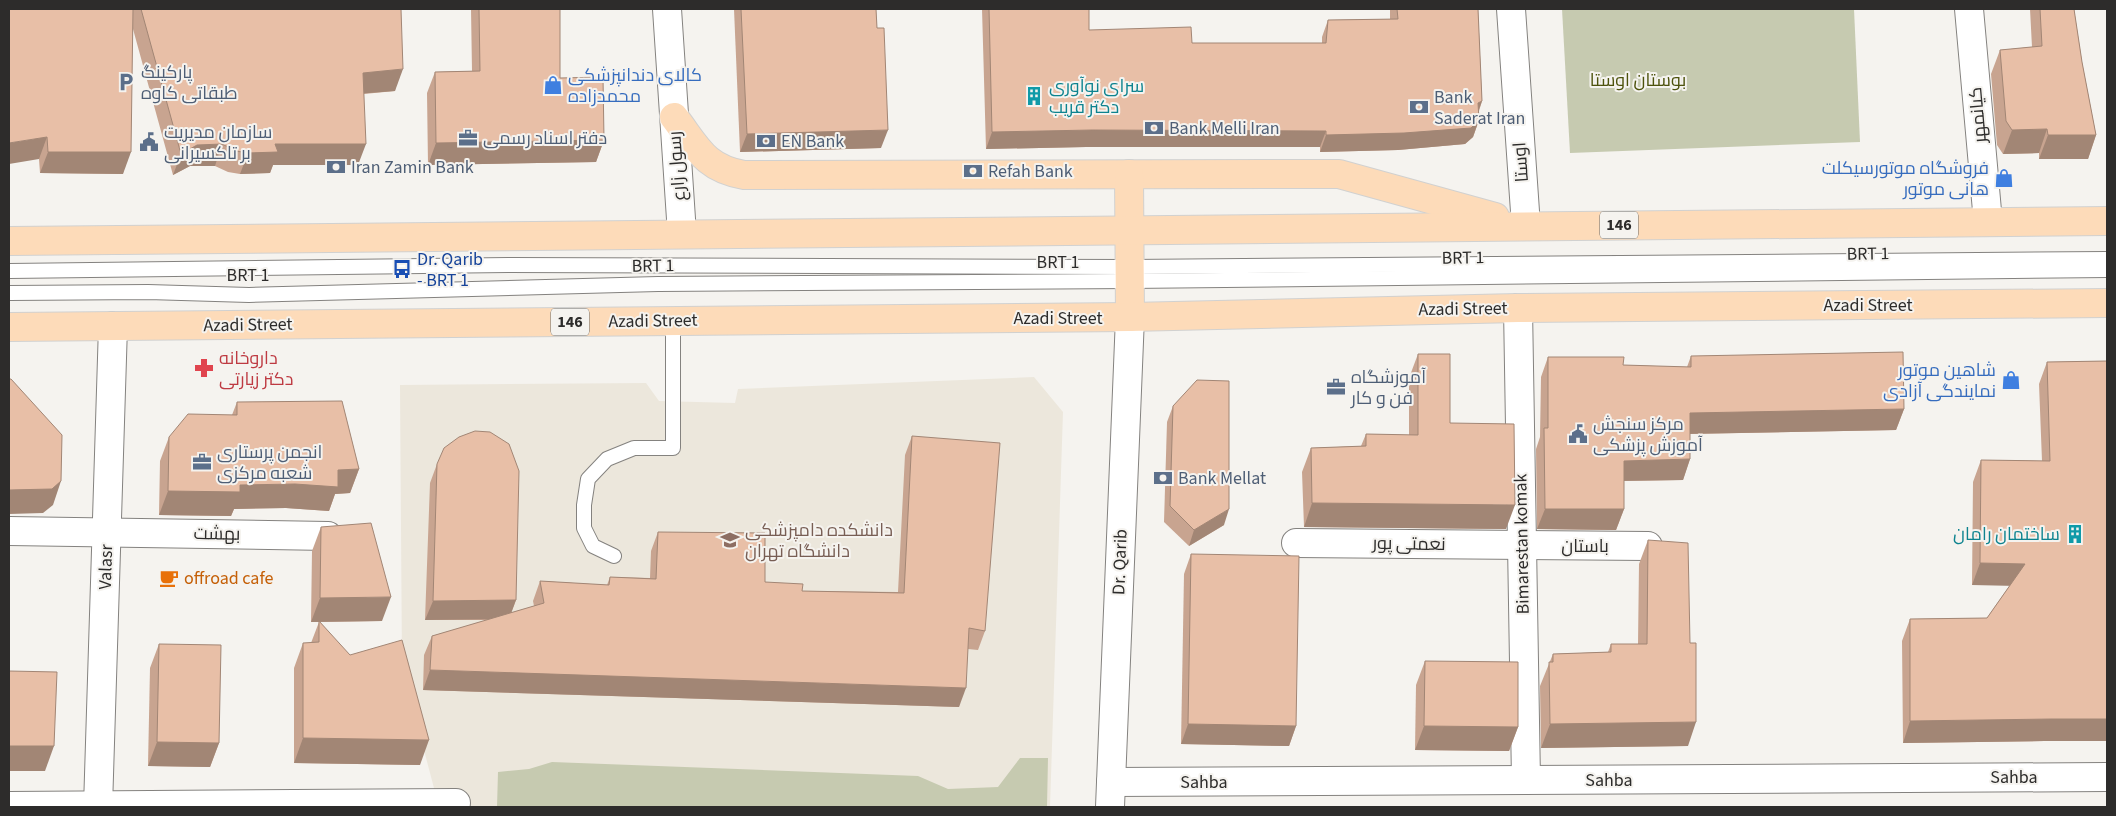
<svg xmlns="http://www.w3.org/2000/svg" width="2116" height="816" font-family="'Source Sans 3',Cairo,sans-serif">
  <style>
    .built { fill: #ece7dc }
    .green { fill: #c6cab0 }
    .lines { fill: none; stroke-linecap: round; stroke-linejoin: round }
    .service-casing { stroke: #84827f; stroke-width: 16 }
    .minor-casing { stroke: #84827f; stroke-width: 30 }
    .tertiary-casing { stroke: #84827f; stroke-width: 30 }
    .secondary-casing { stroke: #84827f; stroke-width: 30 }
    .primary-casing { stroke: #d1d1d0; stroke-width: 30 }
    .service { stroke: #fff; stroke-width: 14 }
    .minor { stroke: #fff; stroke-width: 28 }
    .tertiary { stroke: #fff; stroke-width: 28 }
    .secondary { stroke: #fff; stroke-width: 28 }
    .primary { stroke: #fddbb9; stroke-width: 28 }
    .wall { fill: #c8a490 }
    .shaded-wall { fill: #a28675 }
    .building { fill: #e8bfa7; stroke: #a28675 }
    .labels { text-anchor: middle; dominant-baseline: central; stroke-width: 4; stroke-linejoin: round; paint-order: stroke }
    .shield { fill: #f5f3ef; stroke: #696866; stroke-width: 1 }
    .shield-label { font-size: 16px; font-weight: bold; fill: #2d2c2b }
    .service-label { font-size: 18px; fill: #4e5e75; stroke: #f5f3ef; text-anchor: start }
    .shop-label { font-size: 18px; fill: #366cbe; stroke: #f5f3ef; text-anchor: end }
    .park-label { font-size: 18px; fill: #4d520c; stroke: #f5f3ef }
    .culture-label { font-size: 18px; fill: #0d838f; stroke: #f5f3ef; text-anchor: start }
    .street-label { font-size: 18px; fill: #2d2c2b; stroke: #f5f3ef }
    .transit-label { font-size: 18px; fill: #164399; stroke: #f5f3ef; text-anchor: start }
    .health-label { font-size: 18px; fill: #be3a42; stroke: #f5f3ef; text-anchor: start }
    .education-label { font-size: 18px; fill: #785e54; stroke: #f5f3ef; text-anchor: start }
    .food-label { font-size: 18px; fill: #c56008; stroke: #f5f3ef; text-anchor: start }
  </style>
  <rect width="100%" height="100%" fill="#f5f3ef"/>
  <!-- built -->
  <path class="built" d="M1034,377L1063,412L1050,807H439L402,667L400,385L646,383L659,401L735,403L738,389Z"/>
  <!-- green -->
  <g class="green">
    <path d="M1562,9H1854L1860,142L1570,153Z"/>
    <path d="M1020,758H1048L1047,807H497L498,772L529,769L552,762L918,776L948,789L998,787Z"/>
  </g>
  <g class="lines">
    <!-- service casing -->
    <g class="service-casing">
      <g id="service">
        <path d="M9,271L508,265L1130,267L2107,259"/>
        <path d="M9,293L148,292L249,295L658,284L1130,281L2107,270"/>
        <path d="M614,556L593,546L584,528V505L588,479L607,459L634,448H673V321"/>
      </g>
    </g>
    <!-- minor casing -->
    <g class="minor-casing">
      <g id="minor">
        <path d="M1969,9L1988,222"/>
        <path d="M1518,308L1526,780"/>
        <path d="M9,531L328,536"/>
        <path d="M1296,543L1648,546"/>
        <path d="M1111,782L2107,777"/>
        <path d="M9,806L456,803"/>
        <path d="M98,807L113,326"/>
      </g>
    </g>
    <!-- tertiary casing -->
    <g class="tertiary-casing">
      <g id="tertiary">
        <path d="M667,9L682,234"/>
        <path d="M1511,9L1526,226"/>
      </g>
    </g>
    <!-- secondary casing -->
    <g class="secondary-casing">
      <path id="secondary" d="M1110,807L1130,317"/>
    </g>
    <!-- primary casing -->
    <g class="primary-casing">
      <g id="primary">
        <path d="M674,117C697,147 704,168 744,175L1339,174L1495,217"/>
        <path d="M1129,174L1130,317"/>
        <path d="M9,241L2107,221"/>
        <path d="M9,327L1130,317L1518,308L2107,303"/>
      </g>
    </g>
    <!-- service -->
    <use href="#service" class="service"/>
    <!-- minor -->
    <use href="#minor" class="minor"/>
    <!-- tertiary -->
    <use href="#tertiary" class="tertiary"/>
    <!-- secondary -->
    <use href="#secondary" class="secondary"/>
    <!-- primary -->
    <use href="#primary" class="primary"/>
  </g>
  <!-- wall -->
  <g class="wall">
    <path d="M9,9H401L395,91L364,94L358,165H273L270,173L240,174L228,172L215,166H190L173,175L133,29L123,174L40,173L39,159Z"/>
    <path d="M471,9H560V78L604,140L596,162L428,165L427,93L435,72L472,71Z"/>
    <path d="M734,9H876L881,148L740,152Z"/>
    <path d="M982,9H1089V30L1192,43H1322V37L1328,20L1390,19V9H1478L1482,101L1479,111V120L1473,137L1465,144L1398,150L1320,152V147H1086L986,149Z"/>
    <path d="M2030,9H2074L2082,62L2096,135L2088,159H2039V153L2003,154L1997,145L1991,74L2000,50L2032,47Z"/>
    <path d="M1418,354L1450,423L1506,529L1304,527L1302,472L1311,448L1361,446L1366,434L1409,435V378Z"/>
    <path d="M1691,356L1904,409L1896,430L1690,434V459L1683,480L1624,481V509L1616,530L1537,529L1536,449L1540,437L1541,377L1548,357L1623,365L1687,367Z"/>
    <path d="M2107,361V741H2044L1903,743L1902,641L1910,619L1987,618L2010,585H1972L1973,482L1981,460L2042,461L2039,384L2047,362Z"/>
    <path d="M237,402L359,469L350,493L335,494L329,511L286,508L234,509L231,516L159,515L160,461L169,437L232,415Z"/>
    <path d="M1173,406L1224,525L1189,546L1164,522L1167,422Z"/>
    <path d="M912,436L985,631L978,650L968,649L959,707L423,690L424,655L432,636L488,620H425L430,483L437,464L516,600L511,613L534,606L533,601L540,581L607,585L610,577L650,578L651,551L658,532L765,582L802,591L898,592L905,455Z"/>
    <path d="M321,527L382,621L320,622L420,765L294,763V668L303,643H311L319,622H311L312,551Z"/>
    <path d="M1648,540L1688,746L1541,748L1540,686L1553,654L1608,652L1611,644H1638L1639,564Z"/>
    <path d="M1191,554L1296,726L1289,746L1181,744L1184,574Z"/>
    <path d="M159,644L219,743L210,767L148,766L150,668Z"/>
    <path d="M1425,661L1518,727L1509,751L1415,750L1416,685Z"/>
  </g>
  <!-- shaded-wall -->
  <g class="shaded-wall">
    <path d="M403,69L395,91L356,94L363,73Z"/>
    <path d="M1482,101L1476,118L1478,103Z"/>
    <path d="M1479,120L1473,137L1465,144L1398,150L1320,152L1326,135Z"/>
    <path d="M2047,129L2039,153L2003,154L2012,130Z"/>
    <path d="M888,130L881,148L740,152L747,134Z"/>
    <path d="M1092,130L1326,131L1320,147H1086L986,149L992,132Z"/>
    <path d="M2048,135H2096L2088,159H2039Z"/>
    <path d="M47,137L39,159L9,164V143Z"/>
    <path d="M604,140L596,162L428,165L436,143Z"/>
    <path d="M222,144L215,166H190L173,175L181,154L197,145Z"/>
    <path d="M275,144H366L358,165H273L270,173L240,174L248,153Z"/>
    <path d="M48,152H131L123,174L40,173Z"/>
    <path d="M1904,409L1896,430L1683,434L1690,413Z"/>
    <path d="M1690,459L1683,480L1616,481L1624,461Z"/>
    <path d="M359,469L350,493L335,494L329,511L286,508L234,509L231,516L159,515L168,491L240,485L295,484L338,470Z"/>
    <path d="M61,481L53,505L43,513L9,514V490Z"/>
    <path d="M1312,503L1515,505L1506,529L1304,527Z"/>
    <path d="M1229,509L1224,525L1189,546L1194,530Z"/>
    <path d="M1545,509H1624L1616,530L1537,529Z"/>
    <path d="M1980,563L2025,564L2017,586L1972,585Z"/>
    <path d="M391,597L382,621L311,622L320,598Z"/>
    <path d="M516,600L509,619L425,620L433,601Z"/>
    <path d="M430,670L966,688L959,707L423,690Z"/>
    <path d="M2052,719H2107V741H2044L1903,743L1910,721Z"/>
    <path d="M1696,722L1688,746L1541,748L1550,724Z"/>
    <path d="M1188,724L1296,726L1289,746L1181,744Z"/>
    <path d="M1424,726L1518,727L1509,751L1415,750Z"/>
    <path d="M303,738L429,740L420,765L294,763Z"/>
    <path d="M157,742L219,743L210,767L148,766Z"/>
    <path d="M9,746H54L45,771H9Z"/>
  </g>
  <!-- building -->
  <g class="building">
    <path d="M9,9H133L131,152H48L47,137L9,143Z"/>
    <path d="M141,9H401L403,69L363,73L366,144H275L278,152L248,153L236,151L222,144L197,145L181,154Z"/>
    <path d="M479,9H560V78L603,77L604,140L436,143L435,72L480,71Z"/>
    <path d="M741,9H876L877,28H884L888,130L747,134Z"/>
    <path d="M989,9H1089V30L1191,27L1192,43H1326L1328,20L1398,19L1397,9H1478L1482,101L1478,103L1479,120L1471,128L1404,133L1326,135V131L1092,130L992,132Z"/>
    <path d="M2040,9H2074L2082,62L2096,135H2048L2047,129L2012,130L2006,121L2000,50L2042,46Z"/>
    <path d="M1903,352L1904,409L1690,413V459L1624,461V509H1545L1544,428H1548V357H1624L1623,365L1691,367V356Z"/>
    <path d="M1418,354H1450V423L1514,424L1515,505L1312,503L1311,448L1366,446V434L1418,435Z"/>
    <path d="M2107,361V719H2052L1910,721V619L1987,618L2025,564L1980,563L1981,460L2050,461L2047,362Z"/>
    <path d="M9,379H11L62,435L61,481L52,489L9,490Z"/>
    <path d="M1197,380L1229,381V509L1194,530L1170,506L1173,406Z"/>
    <path d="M342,401L359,469L338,470V487L295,484L240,485V492L168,491L169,437L188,414L237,415V402Z"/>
    <path d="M475,431L490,432L509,444L519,471L516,600L433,601L437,464L444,448L459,437Z"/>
    <path d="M912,436L1000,443L985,631L969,628L966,688L430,670L432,636L544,603L540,581L609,585L610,577L656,579L658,532L765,533V582L803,584L802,591L904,593Z"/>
    <path d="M371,523L391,597L320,598L321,527Z"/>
    <path d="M1648,540L1688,543L1690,643H1696V722L1550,724L1549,662H1553V654L1611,652V644H1647Z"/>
    <path d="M1191,554L1299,556L1296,726L1188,724Z"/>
    <path d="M319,621L350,655L402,640L429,740L303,738V643L319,642Z"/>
    <path d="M159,644L221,645L219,743L157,742Z"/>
    <path d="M1425,661L1518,662V727L1424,726Z"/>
    <path d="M9,671L57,672L54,746H9Z"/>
  </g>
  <!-- icons -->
  <defs>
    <g id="parking-bare" transform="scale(1.5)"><path d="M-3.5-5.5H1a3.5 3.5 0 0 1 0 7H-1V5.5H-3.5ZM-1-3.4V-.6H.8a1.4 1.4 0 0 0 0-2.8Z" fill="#5c6f8a" stroke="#f5f3ef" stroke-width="2.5" paint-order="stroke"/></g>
    <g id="shop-bare" transform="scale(1.5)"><path d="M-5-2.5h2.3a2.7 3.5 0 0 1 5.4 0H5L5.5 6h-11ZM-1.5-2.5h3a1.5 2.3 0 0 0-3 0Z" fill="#3f7fe0" stroke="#f5f3ef" stroke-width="2.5" paint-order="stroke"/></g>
    <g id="building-bare" transform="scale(1.5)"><path d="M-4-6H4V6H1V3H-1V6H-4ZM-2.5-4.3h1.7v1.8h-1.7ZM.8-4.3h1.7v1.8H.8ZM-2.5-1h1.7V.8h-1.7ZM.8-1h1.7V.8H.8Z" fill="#0f9aa8" stroke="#f5f3ef" stroke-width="2.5" paint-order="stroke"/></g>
    <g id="bank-bare" transform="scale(1.5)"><path d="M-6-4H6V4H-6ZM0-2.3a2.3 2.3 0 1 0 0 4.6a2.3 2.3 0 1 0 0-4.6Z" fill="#5c6f8a" stroke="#f5f3ef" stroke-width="2.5" paint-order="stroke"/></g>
    <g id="office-bare" transform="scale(1.5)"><path d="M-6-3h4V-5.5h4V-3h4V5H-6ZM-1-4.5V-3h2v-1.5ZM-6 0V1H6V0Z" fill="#5c6f8a" stroke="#f5f3ef" stroke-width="2.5" paint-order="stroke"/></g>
    <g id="civic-bare" transform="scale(1.5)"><path d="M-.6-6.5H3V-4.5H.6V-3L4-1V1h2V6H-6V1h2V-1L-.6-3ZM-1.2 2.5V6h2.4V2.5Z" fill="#5c6f8a" stroke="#f5f3ef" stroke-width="2.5" paint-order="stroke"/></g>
    <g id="bus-bare" transform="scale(1.5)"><path d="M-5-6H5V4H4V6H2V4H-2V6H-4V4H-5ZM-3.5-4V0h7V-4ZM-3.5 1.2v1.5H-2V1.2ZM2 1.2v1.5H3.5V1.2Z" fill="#1a4fb4" stroke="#f5f3ef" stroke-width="2.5" paint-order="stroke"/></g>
    <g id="pharmacy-bare" transform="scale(1.5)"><path d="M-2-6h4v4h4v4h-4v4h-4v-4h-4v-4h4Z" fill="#e0444e" stroke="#f5f3ef" stroke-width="2.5" paint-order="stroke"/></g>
    <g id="university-bare" transform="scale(1.5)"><path d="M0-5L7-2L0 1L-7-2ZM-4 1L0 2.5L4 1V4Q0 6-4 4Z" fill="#8d6e63" stroke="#f5f3ef" stroke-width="2.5" paint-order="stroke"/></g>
    <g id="cafe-bare" transform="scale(1.5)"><path d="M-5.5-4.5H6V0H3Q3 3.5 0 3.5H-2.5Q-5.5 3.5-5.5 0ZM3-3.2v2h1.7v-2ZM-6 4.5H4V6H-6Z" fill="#e8710a" stroke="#f5f3ef" stroke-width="2.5" paint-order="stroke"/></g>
  </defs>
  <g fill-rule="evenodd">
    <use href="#parking-bare" x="126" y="82"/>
    <use href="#shop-bare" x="553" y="85"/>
    <use href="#building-bare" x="1034" y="96"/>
    <use href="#bank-bare" x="1419" y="107"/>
    <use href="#bank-bare" x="1154" y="128"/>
    <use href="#office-bare" x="468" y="138"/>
    <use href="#bank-bare" x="766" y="141"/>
    <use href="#civic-bare" x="149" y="142"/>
    <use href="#bank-bare" x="336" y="167"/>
    <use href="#bank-bare" x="973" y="171"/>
    <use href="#shop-bare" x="2004" y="178"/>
    <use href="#bus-bare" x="402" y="269"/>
    <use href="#pharmacy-bare" x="204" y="368"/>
    <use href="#shop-bare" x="2011" y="380"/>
    <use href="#office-bare" x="1336" y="387"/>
    <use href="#civic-bare" x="1578" y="434"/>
    <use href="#office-bare" x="202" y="462"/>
    <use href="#bank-bare" x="1163" y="478"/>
    <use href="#building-bare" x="2075" y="534"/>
    <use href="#university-bare" x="730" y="540"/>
    <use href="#cafe-bare" x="169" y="578"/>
  </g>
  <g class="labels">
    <!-- shield labels -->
    <g class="shield">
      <rect x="1600" y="211.5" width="38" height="27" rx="4"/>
      <rect x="551" y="308.5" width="38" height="27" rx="4"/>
    </g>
    <g class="shield-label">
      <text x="1619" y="225">146</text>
      <text x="570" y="322">146</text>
    </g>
    <!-- service labels -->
    <g class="service-label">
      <text x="141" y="72">پارکینگ<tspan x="141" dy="21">طبقاتی کاوه</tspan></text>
      <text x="1434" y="97">Bank<tspan x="1434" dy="21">Saderat Iran</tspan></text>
      <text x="1169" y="128">Bank Melli Iran</text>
      <text x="164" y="132">سازمان مدیریت<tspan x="164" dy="21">بر تاکسیرانی</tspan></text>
      <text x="483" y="138">دفتر اسناد رسمی</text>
      <text x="781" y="141">EN Bank</text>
      <text x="351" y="167">Iran Zamin Bank</text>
      <text x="988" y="171">Refah Bank</text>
      <text x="1351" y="377">آموزشگاه<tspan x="1351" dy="21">فن و کار</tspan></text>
      <text x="1593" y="424">مرکز سنجش<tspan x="1593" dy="21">آموزش پزشکی</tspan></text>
      <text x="217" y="452">انجمن پرستاری<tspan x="217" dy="21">شعبه مرکزی</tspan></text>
      <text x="1178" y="478">Bank Mellat</text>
    </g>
    <!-- shop labels -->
    <g class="shop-label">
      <text x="568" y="75" text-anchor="start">کالاى دندانپزشکى<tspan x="568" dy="21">محمدزاده</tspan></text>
      <text x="1989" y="168">فروشگاه موتورسیکلت<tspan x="1989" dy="21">هانی موتور</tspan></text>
      <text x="1996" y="370">شاهین موتور<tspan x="1996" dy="21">نمایندگی آزادی</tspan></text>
    </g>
    <!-- park labels -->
    <g class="park-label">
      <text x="1638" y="80">بوستان اوستا</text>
    </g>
    <!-- culture labels -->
    <g class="culture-label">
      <text x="1049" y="86">سرای نوآوری<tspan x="1049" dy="21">دکتر قریب</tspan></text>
      <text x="2060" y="534" text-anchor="end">ساختمان رامان</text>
    </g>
    <!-- street labels -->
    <g class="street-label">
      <text transform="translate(1978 115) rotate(-95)">کیانمهر</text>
      <text transform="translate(1521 162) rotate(-94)">اوستا</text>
      <text transform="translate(677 166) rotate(-94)">رسول زارع</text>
      <text transform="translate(1868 254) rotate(-1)">BRT 1</text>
      <text transform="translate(1463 258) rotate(-1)">BRT 1</text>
      <text x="1058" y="262">BRT 1</text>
      <text transform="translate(653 266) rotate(-1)">BRT 1</text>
      <text x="248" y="275">BRT 1</text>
      <text x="1868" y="305">Azadi Street</text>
      <text transform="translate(1463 309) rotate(-1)">Azadi Street</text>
      <text x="1058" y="318">Azadi Street</text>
      <text transform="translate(653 321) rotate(-1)">Azadi Street</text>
      <text transform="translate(248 325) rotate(-1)">Azadi Street</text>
      <text transform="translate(217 534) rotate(1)">بهشت</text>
      <text transform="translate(1409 544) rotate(1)">نعمتی پور</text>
      <text transform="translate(1522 544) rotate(-91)">Bimarestan komak</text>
      <text x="1585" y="546">باستان</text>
      <text transform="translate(1120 562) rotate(-88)">Dr. Qarib</text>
      <text transform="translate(106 567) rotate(-88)">Valasr</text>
      <text x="2014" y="777">Sahba</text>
      <text x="1609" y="780">Sahba</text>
      <text x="1204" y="782">Sahba</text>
    </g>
    <!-- transit labels -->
    <g class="transit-label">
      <text x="417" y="259">Dr. Qarib<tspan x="417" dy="21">- BRT 1</tspan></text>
    </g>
    <!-- health labels -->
    <g class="health-label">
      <text x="219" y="358">داروخانه<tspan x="219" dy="21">دکتر زیارتی</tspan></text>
    </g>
    <!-- education labels -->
    <g class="education-label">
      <text x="745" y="530">دانشکده دامپزشکی<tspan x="745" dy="21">دانشگاه تهران</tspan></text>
    </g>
    <!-- food labels -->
    <g class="food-label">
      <text x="184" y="578">offroad cafe</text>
    </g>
  </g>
  <!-- border -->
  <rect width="2116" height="816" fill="none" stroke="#2d2c2b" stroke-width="20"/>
</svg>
